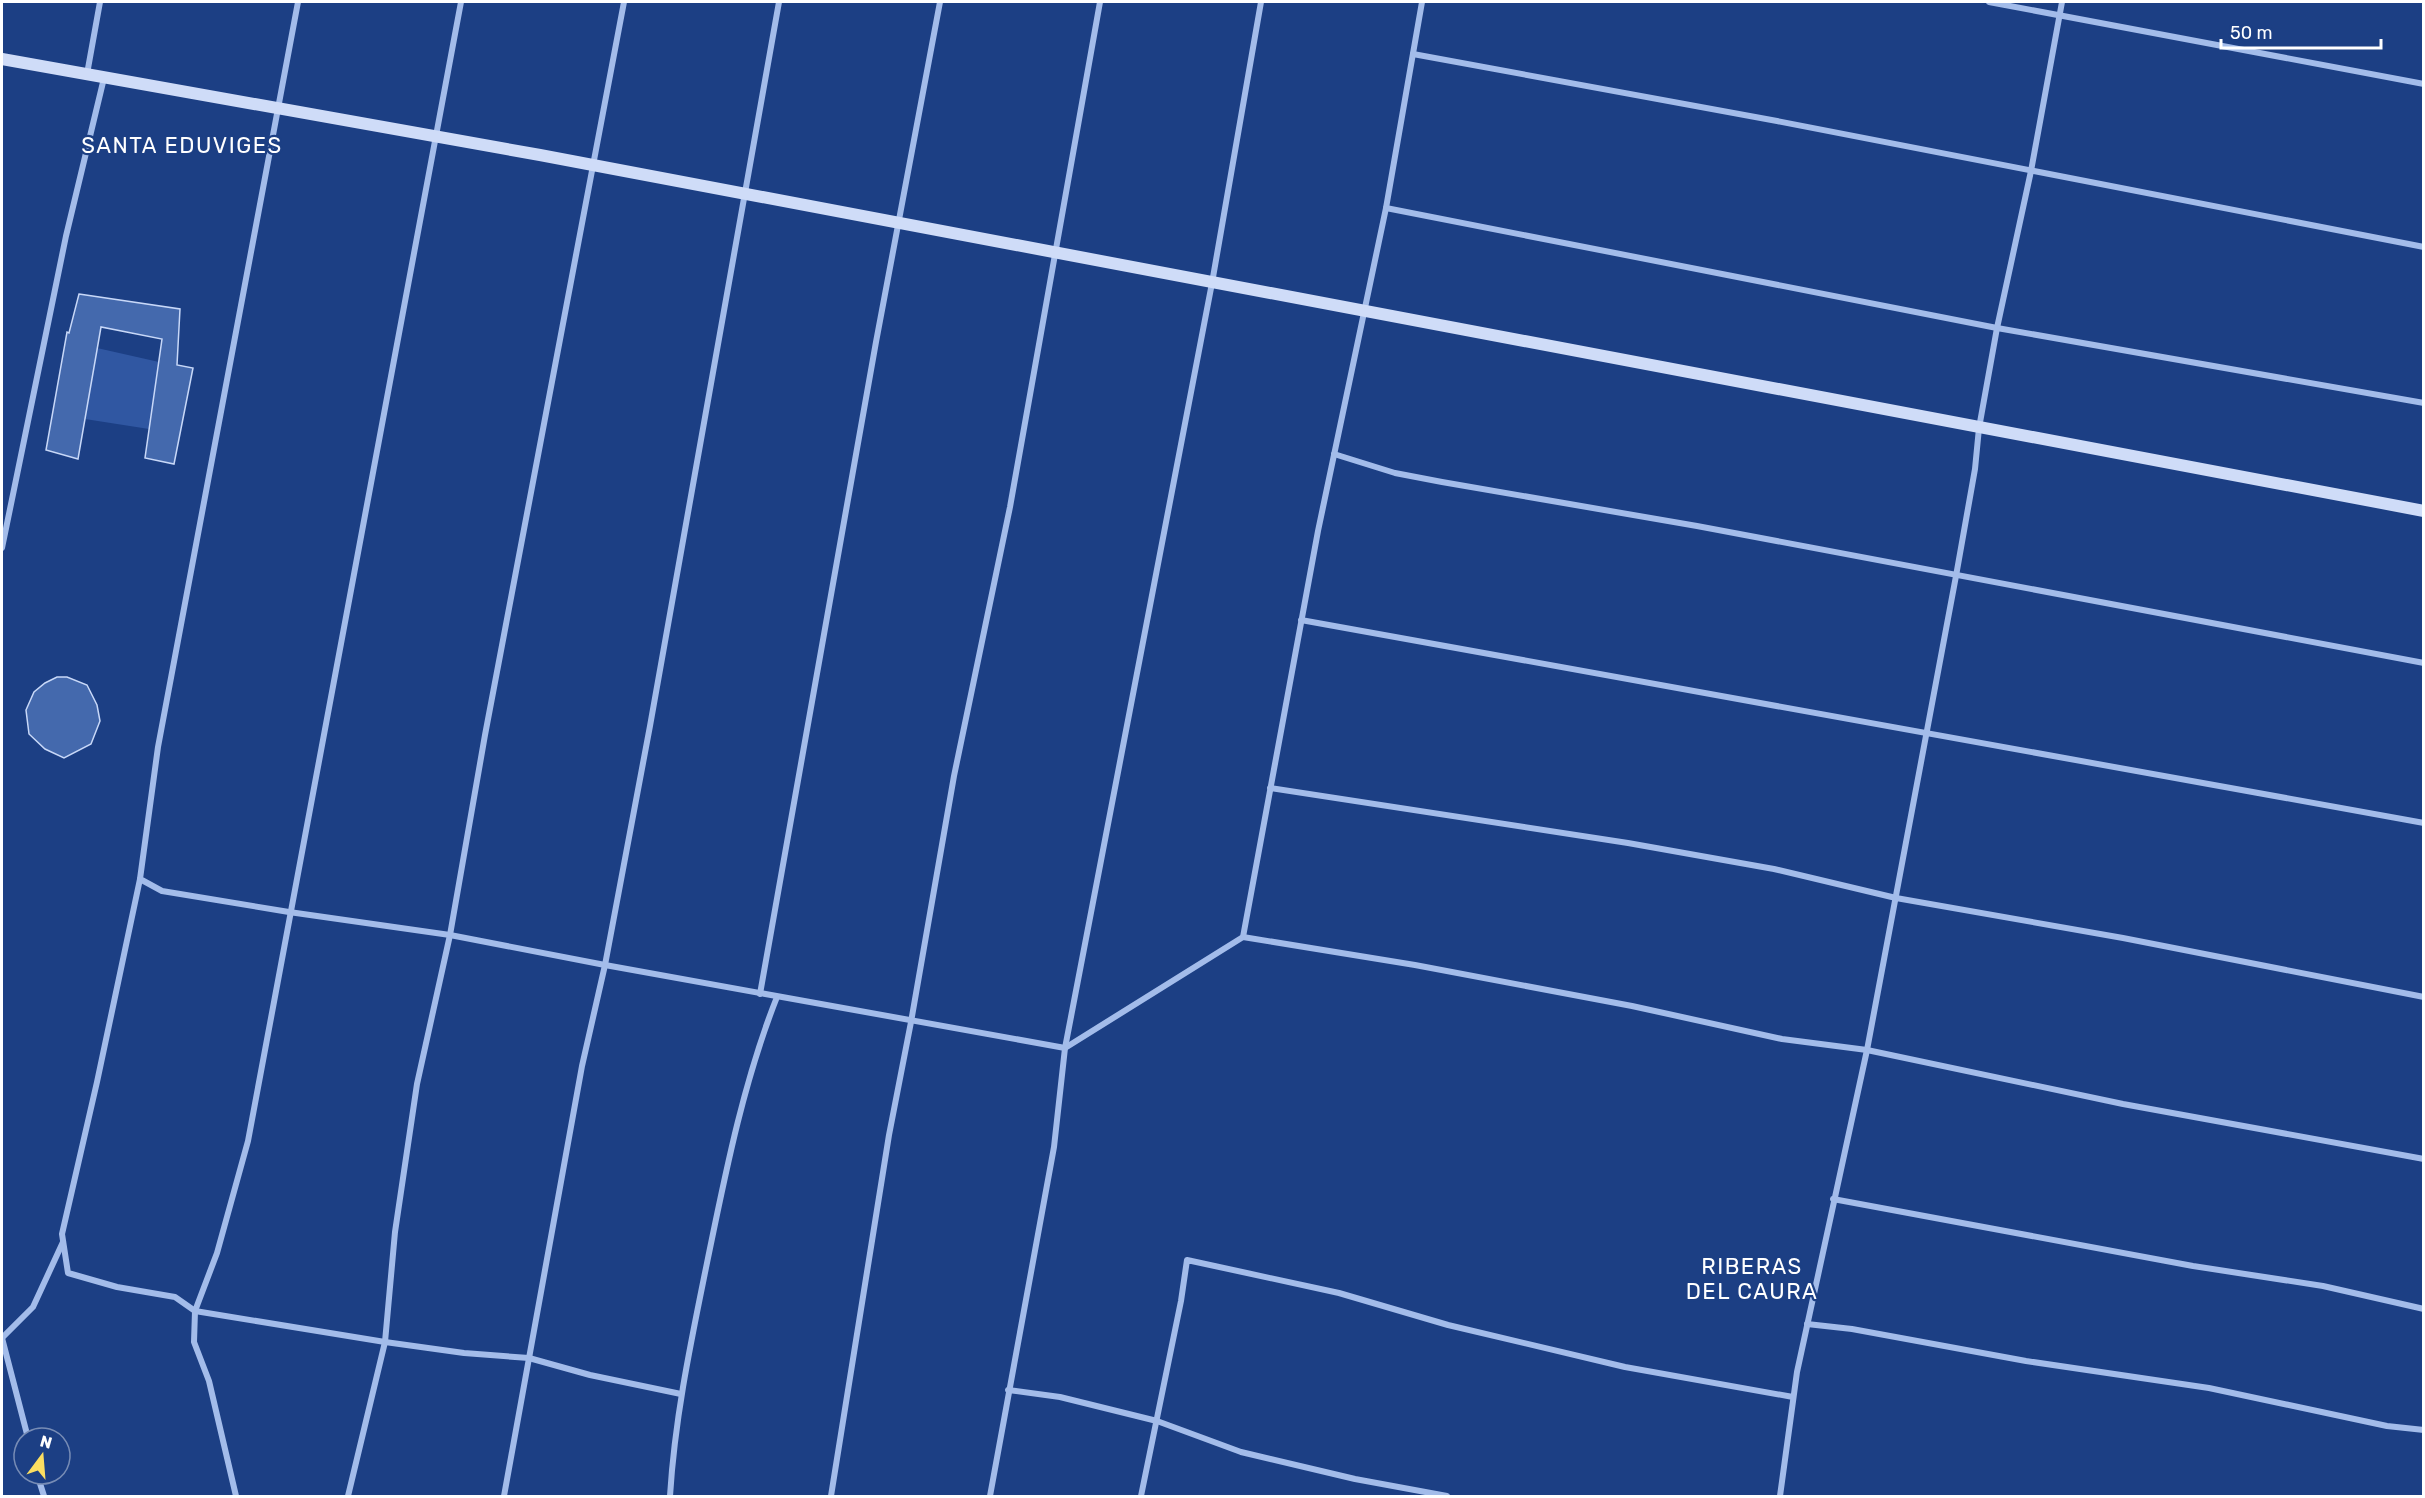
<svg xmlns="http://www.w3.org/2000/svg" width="2425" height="1498" font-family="Rubik,sans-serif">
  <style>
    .green { fill: #3057a2 }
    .building { fill: #4469ad; stroke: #c8d8f8; stroke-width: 1.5 }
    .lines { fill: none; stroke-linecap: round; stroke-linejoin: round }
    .street { stroke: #a3bcea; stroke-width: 6 }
    .secondary { stroke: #cfdcf8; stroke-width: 12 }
    .labels { text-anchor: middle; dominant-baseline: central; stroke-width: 4.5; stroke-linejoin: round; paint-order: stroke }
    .neighbourhood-label { font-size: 22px; letter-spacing: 1.5px; fill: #fff; stroke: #1c3f84 }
  </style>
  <rect width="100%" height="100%" fill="#1c3f84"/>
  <!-- green -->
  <path class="green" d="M97,348L159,362L149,429L85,419Z"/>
  <!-- building -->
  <g class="building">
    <path d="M79,294L180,309L177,365L193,368L174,464L145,458L162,339L101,327L78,459L46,450L67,332L69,333Z"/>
    <path d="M57,677H67L87,685L97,705L100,721L91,744L64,758L45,749L29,734L26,710L34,692L45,683Z"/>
  </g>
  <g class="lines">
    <!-- street -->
    <g class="street">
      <path d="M298,2L158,747L140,879L162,891L289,912L450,935L605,965L1065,1048L1243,937L1318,531L1386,208L1422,2"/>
      <path d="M1989,2L2424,84"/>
      <path d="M1413,54L1777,121L2424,247"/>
      <path d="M87,74L100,2"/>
      <path d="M1386,208L1997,328L2424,403"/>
      <path d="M1334,454L1395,473L1442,482L1697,526L2424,663"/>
      <path d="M2,548L66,236L104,78"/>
      <path d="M1301,620L2424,823"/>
      <path d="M1270,788L1628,843L1774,869L1896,898L2123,938L2424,997"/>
      <path d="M140,879L97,1082L62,1234L68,1273L117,1287L175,1297L195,1311L385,1342L464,1353L529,1358L590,1375L681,1394"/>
      <path d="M1243,937L1415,965L1632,1006L1782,1039L1867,1050L2123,1104L2424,1159"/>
      <path d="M760,994L876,342L940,2"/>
      <path d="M1833,1199L2193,1266L2323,1286L2424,1309"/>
      <path d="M1807,1324L1852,1329L2026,1361L2209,1388L2387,1426L2424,1430"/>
      <path d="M2,1338L33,1307L63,1242"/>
      <path d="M2,1338L28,1438"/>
      <path d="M1008,1390L1060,1397L1157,1421L1241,1452L1355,1479L1447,1496"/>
      <path d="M37,1474L44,1496"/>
      <path d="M236,1496L209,1381L194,1342L195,1311L217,1253L248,1141L461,2"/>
      <path d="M348,1496L385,1342L395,1232L417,1084L450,935L485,735L624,2"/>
      <path d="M504,1496L582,1066L605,965L650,726L779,2"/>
      <path d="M670,1496C675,1415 692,1337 708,1258C726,1170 744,1080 777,997"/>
      <path d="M831,1496L889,1135L911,1022L954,776L1010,507L1100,2"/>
      <path d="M990,1496L1054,1147L1065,1048L1212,283L1261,2"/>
      <path d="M1141,1496L1181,1301L1187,1260L1339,1293L1448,1325L1625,1367L1793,1397"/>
      <path d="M1780,1496L1797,1372L1867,1050L1956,576L1975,469L1979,428L1997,328L2031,171L2062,2"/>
    </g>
    <!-- secondary -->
    <path class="secondary" d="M2,59L540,155L2424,511"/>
  </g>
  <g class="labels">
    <!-- neighbourhood labels -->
    <g class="neighbourhood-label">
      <text x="182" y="145">SANTA EDUVIGES</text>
      <text x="1752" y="1266">RIBERAS<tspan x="1752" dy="25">DEL CAURA</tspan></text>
    </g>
  </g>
  <!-- border -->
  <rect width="2425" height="1498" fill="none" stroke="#ffffff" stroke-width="6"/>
  <!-- north arrow -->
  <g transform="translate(42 1456) rotate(16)"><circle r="28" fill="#1c3f84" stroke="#778cb5" stroke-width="1.5"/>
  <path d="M0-4.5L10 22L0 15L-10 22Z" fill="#fbde61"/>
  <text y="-9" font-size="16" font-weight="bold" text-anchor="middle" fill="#ffffff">N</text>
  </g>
  <!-- scale -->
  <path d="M2221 39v9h160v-9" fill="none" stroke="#ffffff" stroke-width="3"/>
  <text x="2230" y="39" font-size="18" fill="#ffffff" stroke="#1c3f84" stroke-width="4.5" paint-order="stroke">50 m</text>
</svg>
